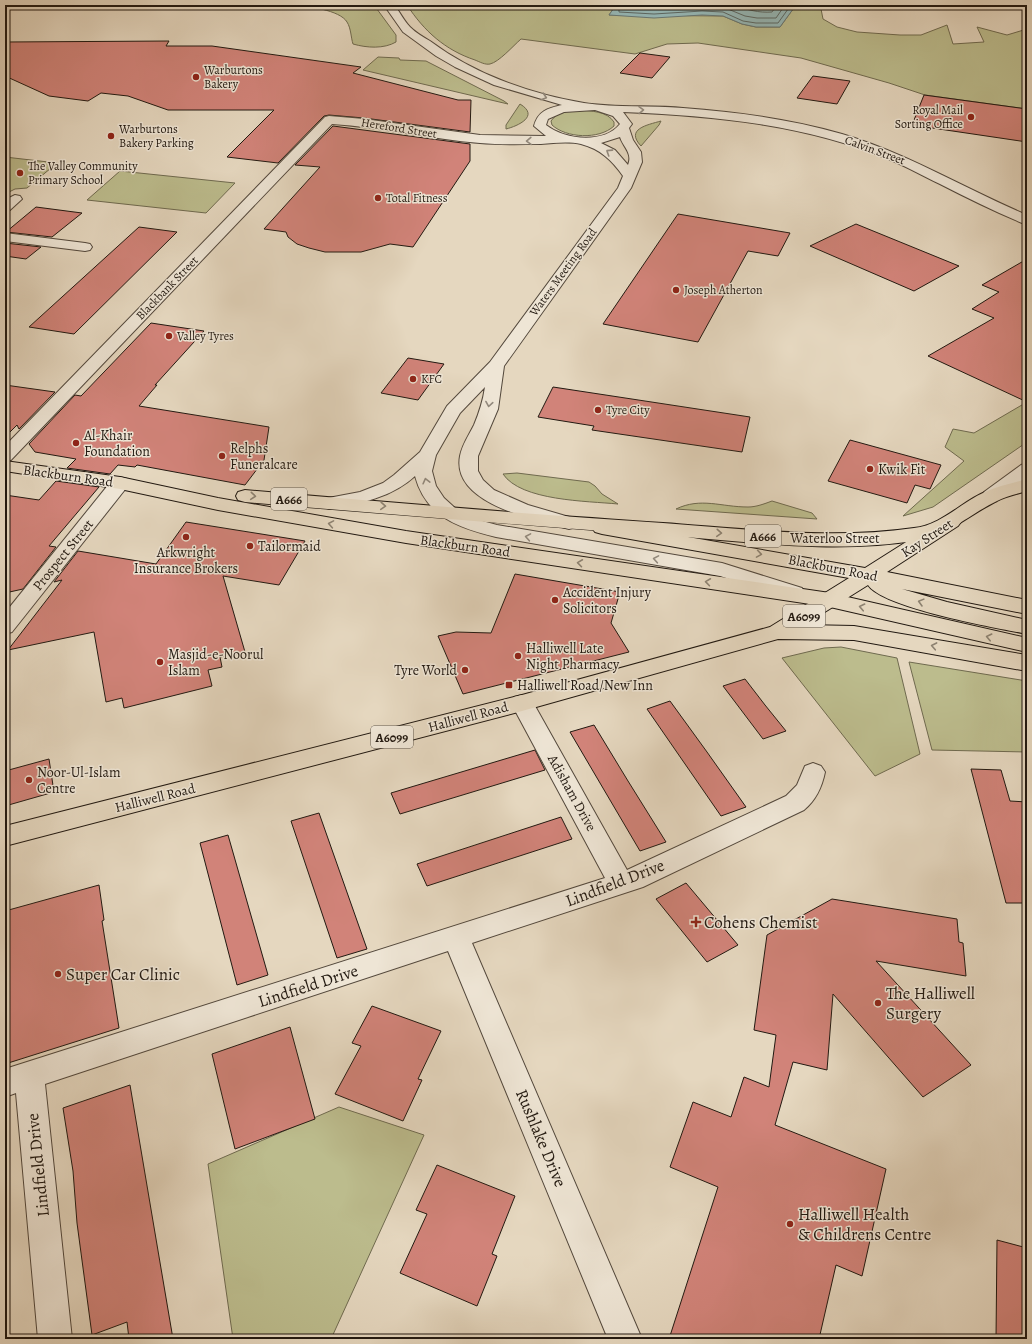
<svg xmlns="http://www.w3.org/2000/svg" width="1032" height="1344" font-family="Alegreya,serif">
  <style>
    .green { fill: #bcbc8d; stroke: #6f6a4f }
    .water { fill: #96b8b7; stroke: #687875 }
    .lines { fill: none; stroke-linecap: round; stroke-linejoin: round }
    .shore { stroke: #5c6864; stroke-width: 1 }
    .building { fill: #d18379; stroke: #221911 }
    .minor-casing { stroke: #53483c; stroke-width: 2 }
    .major-casing { stroke: #221911; stroke-width: 2 }
    .highway-casing { stroke: #221911; stroke-width: 2 }
    .minor { fill: #eee5d5; fill-rule: evenodd }
    .major { fill: #e5d7bf; fill-rule: evenodd }
    .highway { fill: #e5d7bf; fill-rule: evenodd }
    .oneway { stroke: #92897d }
    .oneway2 { stroke: #8d8271 }
    .poi-dot { fill: #8f2418; stroke: #eee5d5; stroke-width: 1.5 }
    .labels { text-anchor: middle; dominant-baseline: central; stroke-width: 3; stroke-linejoin: round; paint-order: stroke }
    .far-poi-label { font-size: 12px; fill: #221911; stroke: #eee5d5; text-anchor: start }
    .far-street-label { font-size: 12px; fill: #221911; stroke: #eee5d5 }
    .shield { fill: #eee5d5; stroke: #5f564c; stroke-width: 1 }
    .shield-label { font-size: 13px; font-weight: bold; fill: #221911 }
    .poi-label { font-size: 14px; fill: #221911; stroke: #eee5d5; text-anchor: start }
    .street-label { font-size: 14px; fill: #221911; stroke: #eee5d5 }
    .near-street-label { font-size: 17px; fill: #221911; stroke: #eee5d5 }
    .near-poi-label { font-size: 17px; fill: #221911; stroke: #eee5d5; text-anchor: start }
  </style>
  <rect width="100%" height="100%" fill="#e5d7bf"/>
  <filter id="stains"><feTurbulence type="fractalNoise" baseFrequency=".005" numOctaves="4"/><feColorMatrix values="0 0 0 0 .2 0 0 0 0 .09 0 0 0 0 .02 0 0 0 .5 -.17"/></filter>
  <radialGradient id="worn" r=".72"><stop offset=".6" stop-color="#630" stop-opacity="0"/><stop offset="1" stop-color="#630" stop-opacity=".3"/></radialGradient>
  <!-- green -->
  <g class="green">
    <path d="M294,5H374L396,35V42C384,49 367,48 353,44C351,38 351,28 347,22C340,10 307,6 294,5Z"/>
    <path d="M407,5H616L609,15L723,16L742,24L756,27H780L796,5H823L821,9L823,19L837,27L857,32L900,35H921L947,25L953,44L984,42L977,27L1007,35L1027,29V109L925,95L889,83L801,58L698,43L667,44L635,54L521,39C513,46 499,62 490,64C485,65 480,62 475,60C445,50 424,31 407,5Z"/>
    <path d="M378,57L399,58L400,60L426,61L504,101L508,104L363,70Z"/>
    <path d="M520,104C540,116 518,126 506,129V125Z"/>
    <path d="M578,110C591,111 607,111 614,122V126C599,140 566,138 552,125L551,121C557,112 568,111 578,110Z"/>
    <path d="M661,121L659,125L641,146C625,129 647,125 661,121Z"/>
    <path d="M5,157L57,163L27,188L15,189L5,194Z"/>
    <path d="M120,171L235,183L206,213L87,200Z"/>
    <path d="M1027,402V442L933,507L903,516L964,461L945,447L953,429L974,433Z"/>
    <path d="M517,473L589,482L595,486L602,494L618,504C587,501 521,501 503,474Z"/>
    <path d="M772,501L812,513L817,519L676,509C701,497 721,507 748,507C756,507 764,504 772,501Z"/>
    <path d="M841,647L897,658L920,754L875,776L782,658L824,648Z"/>
    <path d="M909,662L1027,681V752L932,750Z"/>
    <path d="M339,1107L424,1135L331,1339H233L208,1164Z"/>
  </g>
  <!-- water -->
  <path class="water" d="M616,5H796L780,27H756L742,24L723,16L702,15L654,18L609,15Z"/>
  <g class="lines">
    <!-- shore -->
    <g class="shore">
      <path d="M619,5V12L654,14L702,11L723,12L743,21L756,23H778L791,5"/>
      <path d="M624,5L625,7L654,9L702,6L723,7L745,16L757,18H776L785,5"/>
      <path d="M735,5C747,10 759,13 772,12L777,5"/>
    </g>
  </g>
  <!-- building -->
  <g class="building">
    <path d="M169,41L166,46H212L361,67L353,73L458,100H471L470,132L364,118L329,115L324,116L278,163L227,157L274,110H168L128,96L101,93L88,101L49,96L5,76V42Z"/>
    <path d="M640,53L670,57L652,78L620,73Z"/>
    <path d="M813,76L850,81L837,104L797,98Z"/>
    <path d="M924,95L1027,109V142L912,125Z"/>
    <path d="M333,126L470,144V161L413,247L390,244L361,252H325L309,248L297,244L288,237L286,232L264,229L320,167L295,165Z"/>
    <path d="M36,207L82,213L52,237L6,232Z"/>
    <path d="M678,214L790,233L778,256L748,251L698,342L603,324Z"/>
    <path d="M856,224L959,266L914,291L810,246Z"/>
    <path d="M139,227L177,232L74,334L29,327Z"/>
    <path d="M5,243L41,247L26,259L5,256Z"/>
    <path d="M1027,259V402L928,356L994,318L972,309L999,292L982,285Z"/>
    <path d="M151,323L204,331L155,385H157L139,406L269,427L264,460L245,485L137,465L135,467L118,465L110,474L67,468L76,459L35,452L29,444L75,395L81,396Z"/>
    <path d="M408,358L444,364L418,400L381,393Z"/>
    <path d="M5,385L55,392L19,429L17,425L5,437Z"/>
    <path d="M553,387L750,417L742,452L592,430L594,426L538,417Z"/>
    <path d="M850,440L941,465L930,489L915,485L907,503L828,481Z"/>
    <path d="M56,481L99,487L49,546L56,547L23,589L5,593V495L39,500Z"/>
    <path d="M186,522L305,541L279,585L223,576L245,652L220,657L222,667L208,670L212,686L124,708L122,698L106,702L94,632L8,650L62,580L54,582L78,551L156,564Z"/>
    <path d="M515,574L620,592L611,623L629,652L463,694L438,636L456,632L491,633Z"/>
    <path d="M745,679L765,705L786,731L763,739L723,686Z"/>
    <path d="M670,701L707,752L746,807L721,816L647,709Z"/>
    <path d="M594,725L628,781L666,842L640,851L570,732Z"/>
    <path d="M535,750L545,770L400,814L391,793Z"/>
    <path d="M49,759L54,792L5,806V771Z"/>
    <path d="M971,769L1001,770L1010,801L1027,802V903H1006Z"/>
    <path d="M319,813L367,949L337,958L291,821Z"/>
    <path d="M561,817L572,839L427,886L417,864Z"/>
    <path d="M228,835L268,975L237,985L200,843Z"/>
    <path d="M686,883L738,945L707,962L656,899Z"/>
    <path d="M99,885L104,920L102,921L119,1028L5,1064V911Z"/>
    <path d="M832,899L957,919L959,942L963,943L966,976L876,961L971,1065L923,1097L833,994L827,1070L793,1062L775,1125L886,1169L862,1276L836,1265L819,1339H669L718,1187L670,1167L693,1102L731,1117L744,1077L769,1087L776,1035L754,1030L767,935Z"/>
    <path d="M372,1006L441,1031L418,1079L422,1080L403,1121L335,1094L361,1046L352,1043Z"/>
    <path d="M290,1027L315,1119L235,1149L212,1054Z"/>
    <path d="M130,1085L155,1233L173,1339H129L127,1322L92,1335L77,1223L73,1171L63,1108Z"/>
    <path d="M437,1165L515,1196L492,1254L497,1256L477,1306L400,1273L427,1214L416,1210Z"/>
    <path d="M997,1240L1027,1248V1339H996Z"/>
  </g>
  <g class="lines">
    <!-- minor casing -->
    <g class="minor-casing">
      <g id="minor">
        <path d="M384,5H394C400,12 404,21 410,27C416,33 423,37 430,41C474,74 530,94 584,103C617,108 651,105 683,108C737,112 790,119 842,134C907,153 965,189 1027,215V224L1022,223C994,211 967,198 940,184C923,176 906,166 888,159C804,124 713,116 623,112L632,124L629,128L633,140L641,152L642,162L631,188L504,366L498,409L478,456V471L483,480L494,490L528,505L576,519L579,523L576,527L569,529C536,520 451,504 460,456C462,445 469,435 474,425C479,413 483,401 485,387L460,413L436,455L432,471L436,486L444,498L455,508L475,519L497,525L722,563L802,588L805,593L802,598L795,600L720,576L496,537C459,528 426,517 415,476C391,498 361,503 330,509L323,507L321,503L323,499L360,492L383,483L394,475L420,452L447,406L490,362L618,188L623,176C612,160 600,149 581,144C568,141 554,143 541,144C521,144 500,145 480,143C431,139 382,127 332,124L11,460L5,461V446L325,117L329,116L364,119L480,135L546,136L534,126C538,111 548,108 562,105L494,85L455,67L436,56L403,32ZM595,110L613,116L620,124C604,144 565,140 546,125L548,119L564,112ZM620,137C623,147 633,153 628,165L615,150L601,143Z"/>
        <path d="M15,195L20,196L22,199L10,210L5,211V200Z"/>
        <path d="M5,233L85,243L90,244L92,247L90,250L85,251L5,241Z"/>
        <path d="M1027,463V478C1015,487 1000,504 984,500L982,496L984,492L1021,465Z"/>
        <path d="M120,477L127,479L129,483L127,487L12,632L5,634V613L113,479Z"/>
        <path d="M522,695L530,697L627,870L786,796L797,785L805,766L813,763L821,766L825,772C822,787 816,800 804,810L643,887L472,943L642,1339H608L448,951L45,1084L72,1339H38L16,1093L5,1097V1069L605,878L511,703L514,697Z"/>
      </g>
    </g>
    <!-- major casing -->
    <g class="major-casing">
      <path id="major" d="M951,516L958,518L961,522L958,526L887,572L1027,600V614L902,589L947,602L1027,620V634C997,628 883,608 868,585L804,625L854,626L1027,655V671L854,640L778,639L522,711L5,846V826L522,695L770,627L849,578L602,534L595,532L592,528L595,524L602,522L865,568L944,518Z"/>
    </g>
    <!-- highway casing -->
    <g class="highway-casing">
      <g id="highway">
        <path d="M5,461L120,477L218,498L406,531L830,593L1027,638V652L830,607L406,543L218,510L120,489L5,471Z"/>
        <path d="M1027,479V491C1017,494 1006,496 997,501C970,514 949,535 919,540C837,554 753,542 671,536C529,526 387,514 245,502L238,500L236,496L238,492L245,490C384,502 524,514 663,523C747,529 831,540 914,528C942,525 961,502 985,492C998,486 1013,483 1027,479Z"/>
      </g>
    </g>
    <!-- minor -->
    <use href="#minor" class="minor"/>
    <!-- major -->
    <use href="#major" class="major"/>
    <!-- highway -->
    <use href="#highway" class="highway"/>
  </g>
  <!-- one-way arrows -->
  <defs><path id="oneway-chevron" d="M-2-3.5L2.5 0L-2 3.5" fill="none" stroke-width="1.6" stroke-linecap="round" stroke-linejoin="round"/></defs>
  <g class="oneway">
    <use href="#oneway-chevron" transform="translate(544 97) rotate(17)"/>
    <use href="#oneway-chevron" transform="translate(641 110) rotate(-1)"/>
    <use href="#oneway-chevron" transform="translate(529 141) rotate(178)"/>
    <use href="#oneway-chevron" transform="translate(609 152) rotate(-147)"/>
    <use href="#oneway-chevron" transform="translate(489 404) rotate(99)"/>
    <use href="#oneway-chevron" transform="translate(426 481) rotate(-104)"/>
    <use href="#oneway-chevron" transform="translate(528 537) rotate(-170)"/>
    <use href="#oneway-chevron" transform="translate(656 559) rotate(-170)"/>
  </g>
  <g class="oneway2">
    <use href="#oneway-chevron" transform="translate(253 496) rotate(5)"/>
    <use href="#oneway-chevron" transform="translate(383 506) rotate(4)"/>
    <use href="#oneway-chevron" transform="translate(331 524) rotate(-170)"/>
    <use href="#oneway-chevron" transform="translate(719 533) rotate(4)"/>
    <use href="#oneway-chevron" transform="translate(759 554) rotate(9)"/>
    <use href="#oneway-chevron" transform="translate(580 563) rotate(-172)"/>
    <use href="#oneway-chevron" transform="translate(708 582) rotate(-172)"/>
    <use href="#oneway-chevron" transform="translate(921 602) rotate(-165)"/>
    <use href="#oneway-chevron" transform="translate(862 607) rotate(-168)"/>
    <use href="#oneway-chevron" transform="translate(989 637) rotate(-167)"/>
    <use href="#oneway-chevron" transform="translate(934 646) rotate(-169)"/>
  </g>
  <!-- markers -->
  <g class="poi-dot">
    <circle cx="196" cy="77" r="4"/>
    <circle cx="971" cy="117" r="4"/>
    <circle cx="111" cy="136" r="4"/>
    <circle cx="20" cy="173" r="4"/>
    <circle cx="378" cy="198" r="4"/>
    <circle cx="676" cy="290" r="4"/>
    <circle cx="169" cy="336" r="4"/>
    <circle cx="413" cy="379" r="4"/>
    <circle cx="598" cy="410" r="4"/>
    <circle cx="76" cy="443" r="4"/>
    <circle cx="222" cy="456" r="4"/>
    <circle cx="870" cy="469" r="4"/>
    <circle cx="186" cy="537" r="4"/>
    <circle cx="250" cy="546" r="4"/>
    <circle cx="555" cy="600" r="4"/>
    <circle cx="518" cy="656" r="4"/>
    <circle cx="160" cy="662" r="4"/>
    <circle cx="465" cy="670" r="4"/>
    <rect x="505" y="681" width="8" height="8" rx="2"/>
    <circle cx="29" cy="780" r="4"/>
    <path d="M694 916h4v4h4v4h-4v4h-4v-4h-4v-4h4z"/>
    <circle cx="58" cy="974" r="4"/>
    <circle cx="878" cy="1003" r="4"/>
    <circle cx="790" cy="1224" r="4"/>
  </g>
  <g class="labels">
    <!-- far-poi labels -->
    <g class="far-poi-label">
      <text x="204" y="70">Warburtons<tspan x="204" dy="14">Bakery</tspan></text>
      <text x="963" y="110" text-anchor="end">Royal Mail<tspan x="963" dy="14">Sorting Office</tspan></text>
      <text x="119" y="129">Warburtons<tspan x="119" dy="14">Bakery Parking</tspan></text>
      <text x="28" y="166">The Valley Community<tspan x="28" dy="14">Primary School</tspan></text>
      <text x="386" y="198">Total Fitness</text>
      <text x="684" y="290">Joseph Atherton</text>
      <text x="177" y="336">Valley Tyres</text>
      <text x="421" y="379">KFC</text>
      <text x="606" y="410">Tyre City</text>
    </g>
    <!-- far-street labels -->
    <g class="far-street-label">
      <text transform="translate(399 128) rotate(9)">Hereford Street</text>
      <text transform="translate(875 150) rotate(20)">Calvin Street</text>
      <text transform="translate(563 272) rotate(-54)">Waters Meeting Road</text>
      <text transform="translate(167 288) rotate(-46)">Blackbank Street</text>
    </g>
    <!-- shield labels -->
    <g class="shield">
      <rect x="271" y="488" width="36" height="22" rx="3"/>
      <rect x="745" y="525" width="36" height="22" rx="3"/>
      <rect x="783" y="605" width="42" height="22" rx="3"/>
      <rect x="371" y="726" width="42" height="22" rx="3"/>
    </g>
    <g class="shield-label">
      <text x="289" y="499">A666</text>
      <text x="763" y="536">A666</text>
      <text x="804" y="616">A6099</text>
      <text x="392" y="737">A6099</text>
    </g>
    <!-- poi labels -->
    <g class="poi-label">
      <text x="84" y="435">Al-Khair<tspan x="84" dy="16">Foundation</tspan></text>
      <text x="230" y="448">Relphs<tspan x="230" dy="16">Funeralcare</tspan></text>
      <text x="878" y="469">Kwik Fit</text>
      <text x="258" y="546">Tailormaid</text>
      <text x="186" y="552" text-anchor="middle">Arkwright<tspan x="186" dy="16">Insurance Brokers</tspan></text>
      <text x="563" y="592">Accident Injury<tspan x="563" dy="16">Solicitors</tspan></text>
      <text x="526" y="648">Halliwell Late<tspan x="526" dy="16">Night Pharmacy</tspan></text>
      <text x="168" y="654">Masjid-e-Noorul<tspan x="168" dy="16">Islam</tspan></text>
      <text x="457" y="670" text-anchor="end">Tyre World</text>
      <text x="517" y="685">Halliwell Road/New Inn</text>
      <text x="37" y="772">Noor-Ul-Islam<tspan x="37" dy="16">Centre</tspan></text>
    </g>
    <!-- street labels -->
    <g class="street-label">
      <text transform="translate(68 476) rotate(8)">Blackburn Road</text>
      <text x="835" y="538">Waterloo Street</text>
      <text transform="translate(927 538) rotate(-33)">Kay Street</text>
      <text transform="translate(465 546) rotate(8)">Blackburn Road</text>
      <text transform="translate(63 555) rotate(-51)">Prospect Street</text>
      <text transform="translate(833 568) rotate(11)">Blackburn Road</text>
      <text transform="translate(468 717) rotate(-15)">Halliwell Road</text>
      <text transform="translate(572 793) rotate(61)">Adisham Drive</text>
      <text transform="translate(155 798) rotate(-14)">Halliwell Road</text>
    </g>
    <!-- near-street labels -->
    <g class="near-street-label">
      <text transform="translate(615 883) rotate(-21)">Lindfield Drive</text>
      <text transform="translate(308 986) rotate(-18)">Lindfield Drive</text>
      <text transform="translate(541 1138) rotate(67)">Rushlake Drive</text>
      <text transform="translate(38 1165) rotate(-96)">Lindfield Drive</text>
    </g>
    <!-- near-poi labels -->
    <g class="near-poi-label">
      <text x="704" y="922">Cohens Chemist</text>
      <text x="66" y="974">Super Car Clinic</text>
      <text x="886" y="993">The Halliwell<tspan x="886" dy="20">Surgery</tspan></text>
      <text x="798" y="1214">Halliwell Health<tspan x="798" dy="20">&amp; Childrens Centre</tspan></text>
    </g>
  </g>
  <!-- margin -->
  <rect width="1032" height="1344" fill="none" stroke="#e5d7bf" stroke-width="20"/>
  <rect x="6" y="6" width="1020" height="1332" fill="none" stroke="#221911" stroke-width="2"/>
  <rect x="10" y="10" width="1012" height="1324" fill="none" stroke="#221911"/>
  <rect width="100%" height="100%" filter="url(#stains)"/>
  <rect width="100%" height="100%" fill="url(#worn)"/>
</svg>
